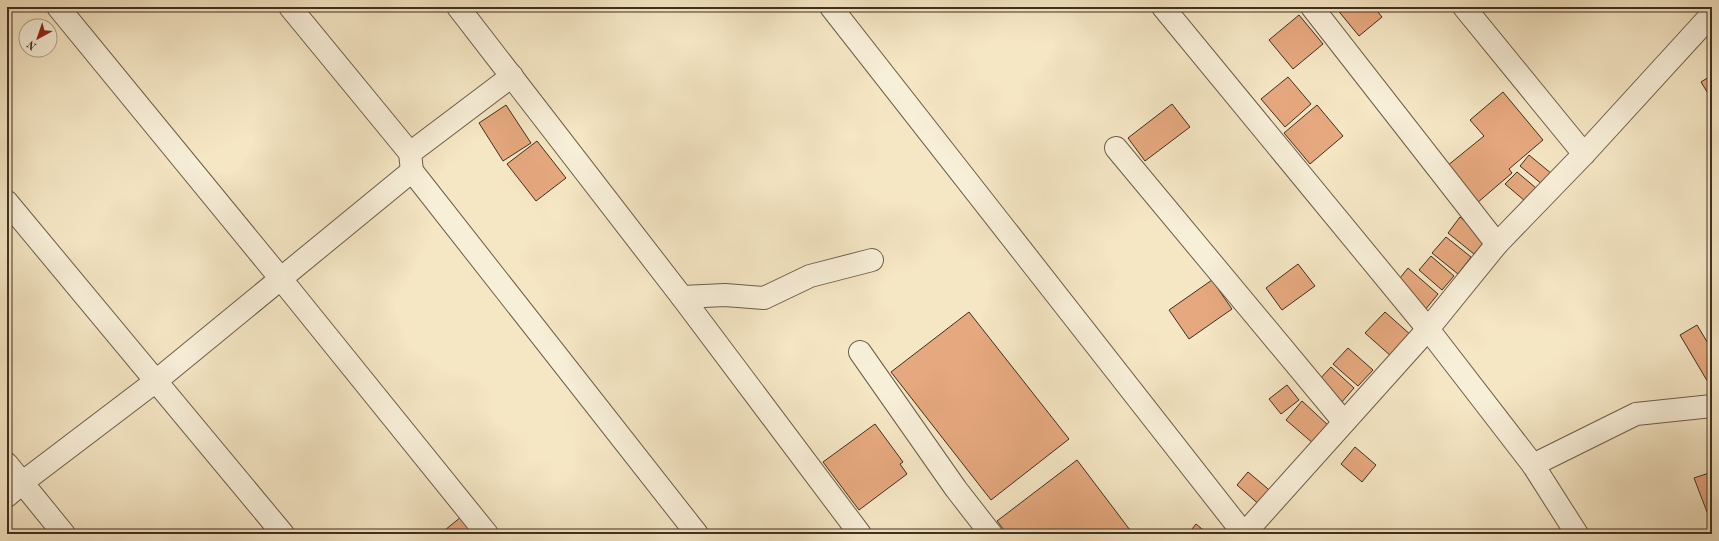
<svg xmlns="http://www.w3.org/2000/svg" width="1719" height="541" font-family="'Old Standard TT',serif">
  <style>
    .building { fill: #e6a87e; stroke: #402f1f }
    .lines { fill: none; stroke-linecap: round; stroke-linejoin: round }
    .minor-casing { stroke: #6d5d48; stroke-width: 24 }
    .minor { stroke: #f8efd9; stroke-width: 22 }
  </style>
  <rect width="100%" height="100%" fill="#f5e6c4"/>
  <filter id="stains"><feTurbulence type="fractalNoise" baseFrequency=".005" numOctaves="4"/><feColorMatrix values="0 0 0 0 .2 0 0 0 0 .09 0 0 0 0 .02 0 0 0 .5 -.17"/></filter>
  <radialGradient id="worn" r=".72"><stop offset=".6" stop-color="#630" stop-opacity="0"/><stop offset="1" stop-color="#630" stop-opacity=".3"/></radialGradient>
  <!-- building -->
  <g class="building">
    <path d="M1338,7H1374L1382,17L1359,36L1336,8Z"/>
    <path d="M1299,15L1323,44L1293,69L1269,40Z"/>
    <path d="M1712,75V100L1701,82Z"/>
    <path d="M1288,77L1311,104L1285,127L1261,99Z"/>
    <path d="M1503,92L1543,140L1509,169L1512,173L1477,203L1447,166L1484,136L1470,120Z"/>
    <path d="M1172,104L1190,127L1145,161L1128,138Z"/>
    <path d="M506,105L531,143L503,161L479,123Z"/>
    <path d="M1317,105L1343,136L1310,164L1284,133Z"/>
    <path d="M537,141L566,178L536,201L507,164Z"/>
    <path d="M1529,155L1552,174L1543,185L1520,166Z"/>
    <path d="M1517,172L1536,188L1525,201L1505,184Z"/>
    <path d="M1460,217L1487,238L1474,254L1448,233Z"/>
    <path d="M1446,237L1471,257L1458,274L1432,253Z"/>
    <path d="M1431,256L1454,276L1442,290L1419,270Z"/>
    <path d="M1298,264L1315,286L1282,310L1266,288Z"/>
    <path d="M1408,268L1438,294L1425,310L1395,284Z"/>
    <path d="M1212,280L1232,309L1189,339L1169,310Z"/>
    <path d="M969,312L1069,439L991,500L891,372Z"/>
    <path d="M1385,312L1412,336L1392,357L1365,333Z"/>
    <path d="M1697,325L1712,350V389L1680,335Z"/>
    <path d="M1348,348L1373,370L1358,386L1333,364Z"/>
    <path d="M1331,367L1354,388L1341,403L1317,382Z"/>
    <path d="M1287,385L1299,400L1281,414L1269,399Z"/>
    <path d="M1302,401L1329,426L1314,444L1286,420Z"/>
    <path d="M875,424L903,462L900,464L907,474L859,510L823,462Z"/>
    <path d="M1355,447L1376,465L1362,482L1341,464Z"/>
    <path d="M1077,460L1133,534H1007L997,521Z"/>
    <path d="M1248,472L1274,494L1262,507L1237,485Z"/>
    <path d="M1712,472V525L1694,478Z"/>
    <path d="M461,517L475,534H440Z"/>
    <path d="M1196,524L1208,534H1188Z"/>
  </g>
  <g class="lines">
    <!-- minor casing -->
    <g class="minor-casing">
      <g id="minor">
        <path d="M58,7L281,279L487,534"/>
        <path d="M290,7L410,153L412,171L697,534"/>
        <path d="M458,7L682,297L860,534"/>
        <path d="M831,7L1244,534"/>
        <path d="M1163,7L1428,329L1533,465L1577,534"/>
        <path d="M1312,7L1497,244"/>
        <path d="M1464,7L1584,154"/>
        <path d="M1116,148L1344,422"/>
        <path d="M410,153L512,76"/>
        <path d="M7,202L283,534"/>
        <path d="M682,297L725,295L764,298L810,276L872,260"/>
        <path d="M860,352L956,489L991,534"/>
        <path d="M7,464L64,534"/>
        <path d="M1533,465L1636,414L1712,406"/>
        <path d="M7,496L23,482L156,381L412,171"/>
        <path d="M1244,534L1428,329L1497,244L1584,154L1712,14"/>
      </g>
    </g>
    <!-- minor -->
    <use href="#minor" class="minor"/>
  </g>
  <!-- margin -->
  <rect width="1719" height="541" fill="none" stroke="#f5e6c4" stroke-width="24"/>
  <rect x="8" y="8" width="1703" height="525" fill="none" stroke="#402f1f" stroke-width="2"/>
  <rect x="12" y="12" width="1695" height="517" fill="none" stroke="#402f1f"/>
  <!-- north arrow -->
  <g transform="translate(38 38) rotate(220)"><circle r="19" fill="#f8efd9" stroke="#aea28f"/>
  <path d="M0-3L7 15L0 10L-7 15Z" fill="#8f2418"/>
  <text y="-6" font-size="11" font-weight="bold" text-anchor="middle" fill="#402f1f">N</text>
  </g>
  <rect width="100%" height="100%" filter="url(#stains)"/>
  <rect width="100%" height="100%" fill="url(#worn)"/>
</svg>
